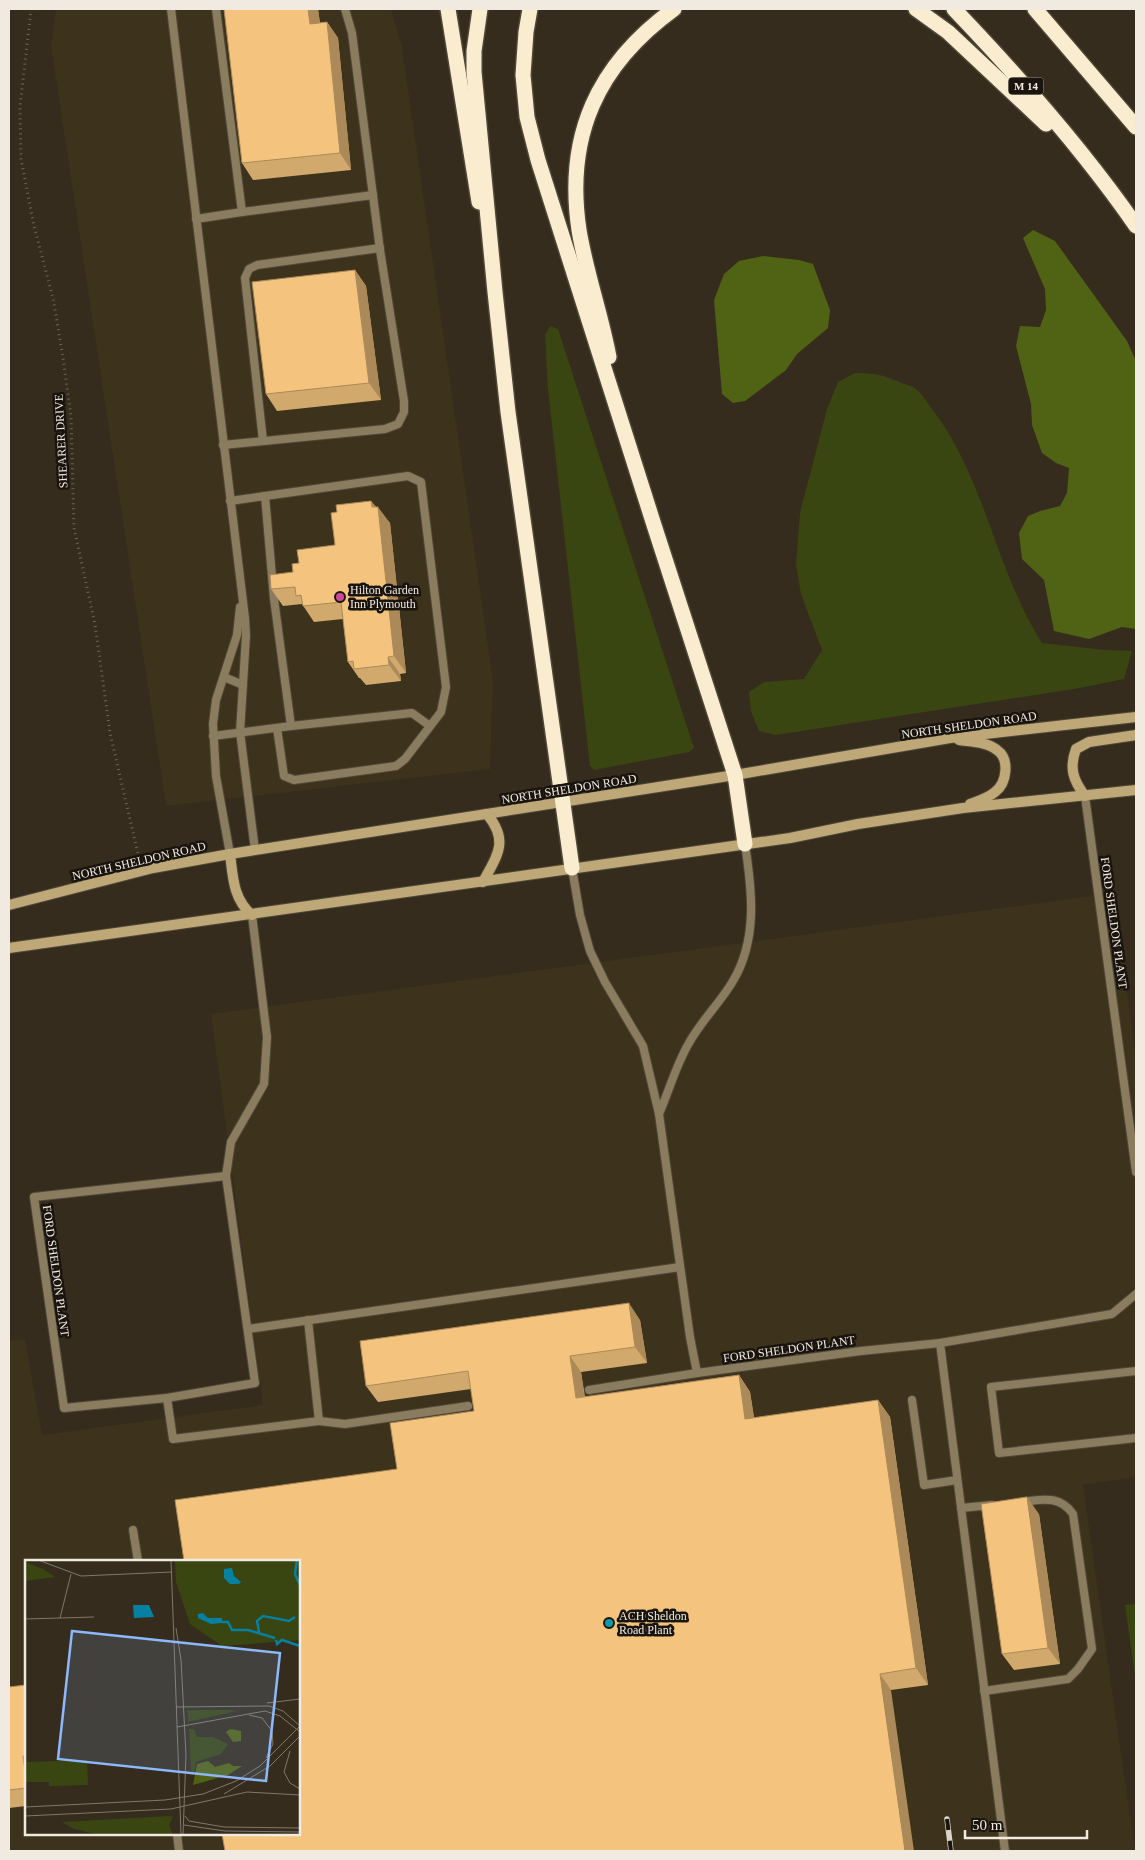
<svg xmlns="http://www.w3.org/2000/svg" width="1145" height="1860" font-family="Georgia,serif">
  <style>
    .built { fill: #3d321b; fill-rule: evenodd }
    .green { fill: #394611 }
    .forest { fill: #506213 }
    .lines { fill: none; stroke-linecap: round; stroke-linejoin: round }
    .service-casing { stroke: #4f4738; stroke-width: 10 }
    .secondary-casing { stroke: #4f4738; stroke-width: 12 }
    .motorway-casing { stroke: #4f4738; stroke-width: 18 }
    .path { stroke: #6d6558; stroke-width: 3; stroke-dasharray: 1 4; stroke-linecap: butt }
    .service { stroke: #8a7c5e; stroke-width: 8 }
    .secondary { stroke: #bfa877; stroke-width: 10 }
    .motorway { stroke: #faedcf; stroke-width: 15 }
    .rail-casing { stroke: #dbd4ca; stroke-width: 5.5 }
    .rail { stroke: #19150e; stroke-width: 4; stroke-dasharray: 11; stroke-linecap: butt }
    .wall { fill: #d2a96c }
    .shaded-wall { fill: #ab8958 }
    .building { fill: #f4c47e; stroke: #ab8958 }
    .hotel-dot { fill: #d1479c; stroke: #19150e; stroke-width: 2 }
    .culture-dot { fill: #0f9aa8; stroke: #19150e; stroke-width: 2 }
    .labels { text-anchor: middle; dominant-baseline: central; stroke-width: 5; stroke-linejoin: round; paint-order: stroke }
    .shield { fill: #19150e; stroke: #b0aaa1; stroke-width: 1 }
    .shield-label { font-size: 11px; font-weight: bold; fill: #f0eae0 }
    .street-label { font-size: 12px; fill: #f0eae0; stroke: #19150e }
    .poi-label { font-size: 12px; fill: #f0eae0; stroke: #19150e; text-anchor: start }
    .inset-river { fill: none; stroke: #0681a1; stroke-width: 2.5 }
    .inset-road { fill: none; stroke: #80786b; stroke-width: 1 }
    .view { fill: #8db9fc; fill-opacity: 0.15; stroke: #8db9fc; stroke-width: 2.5 }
    .inset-edge { fill: none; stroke: #f0eae0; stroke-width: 2.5 }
  </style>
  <rect width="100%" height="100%" fill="#352c1d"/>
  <!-- built -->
  <g class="built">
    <path d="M56,9H391L402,47L493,681L490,769L166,806L51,46Z"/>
    <path d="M1114,893L1136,1061V1477L1083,1485L1135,1851H9V1341L25,1339L42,1435L263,1405L211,1014ZM26,1561H299V1834H26Z"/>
  </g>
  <!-- green -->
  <g class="green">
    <path d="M550,326L558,329L694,748L689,752L594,770L590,766L548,389L545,335Z"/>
    <path d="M855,373C876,373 882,375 902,383C906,385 913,386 916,389C923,394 929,406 935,413C986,482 996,571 1042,643L1105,650L1132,651L1124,679L1080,688L776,735L759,731L751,711L749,692L764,682L804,679L822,650L801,594L796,564L800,513L827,409L838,382Z"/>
    <path d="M1136,1604V1683L1125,1605Z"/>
  </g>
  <!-- forest -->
  <g class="forest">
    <path d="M1033,230L1055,241L1127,341L1136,361V629L1122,627L1089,639L1054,631L1044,580L1022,559L1019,533L1028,516L1040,511L1060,506L1067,493L1069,468L1056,463L1042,453L1032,425L1031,404L1016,346L1020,326L1040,327L1046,310L1045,289L1023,238Z"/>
    <path d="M763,256L799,260L813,264L830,310L828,328L797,354L786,370L745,401L733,403L722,394L714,300L724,274L739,261Z"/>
  </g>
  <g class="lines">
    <!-- service casing -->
    <g class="service-casing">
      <g id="service">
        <path d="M171,9L245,618L246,636L240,732L255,850"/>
        <path d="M216,9L242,212L373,195"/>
        <path d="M196,219L242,212"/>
        <path d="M263,441L245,278L249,269L257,265L380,248"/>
        <path d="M223,445L385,429L398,424L404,412V401L380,250L352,33L345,9"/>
        <path d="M265,496L408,476L421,482L446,687L441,712L405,759L396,766L294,780L284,776L277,728"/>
        <path d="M224,677L243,685"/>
        <path d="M291,726L412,713L430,726"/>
        <path d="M213,736L291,726L274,599L265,496L230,501"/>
        <path d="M1085,796L1136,1172"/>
        <path d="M230,854L216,776L213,724L216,700L237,635L240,607"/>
        <path d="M572,868L580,915L590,951L605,982L643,1046L659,1114L690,1337L697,1373L861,1351L940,1343L1112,1314L1136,1294"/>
        <path d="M252,915L267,1037L264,1084L231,1142L226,1176L255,1383L167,1398L173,1439L319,1421L308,1320"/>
        <path d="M659,1114C669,1091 676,1065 689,1043C701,1021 720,1003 733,981C758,939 752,890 745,844"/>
        <path d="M248,1329L680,1267"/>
        <path d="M940,1343L1005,1851"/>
        <path d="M1136,1371L991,1387L999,1453L1136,1438"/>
        <path d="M589,1390L697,1373"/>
        <path d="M167,1398L64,1408L34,1197L226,1176"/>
        <path d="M912,1400L924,1485L957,1480"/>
        <path d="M319,1421L345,1424L468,1406"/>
        <path d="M961,1508L992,1505"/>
        <path d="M133,1530L138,1561"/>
        <path d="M984,1691L1068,1679L1078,1669L1092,1649L1073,1514C1059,1494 1041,1500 1020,1502"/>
        <path d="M177,1834L179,1851"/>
      </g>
    </g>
    <!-- secondary casing -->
    <g class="secondary-casing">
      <g id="secondary">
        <path d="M959,740C972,742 987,742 997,750C1010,759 1007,783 995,792C988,798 978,801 970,804"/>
        <path d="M1085,796C1073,780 1069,768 1076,749L1089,742L1136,735"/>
        <path d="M230,854C233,877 233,899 252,915"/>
        <path d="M483,882C498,854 509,841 487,814"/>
        <path d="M9,905L153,868L230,854L735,775L950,738L1136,717"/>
        <path d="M9,948L790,838L858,824L963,808L1136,790"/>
      </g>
    </g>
    <!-- motorway casing -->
    <g class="motorway-casing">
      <g id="motorway">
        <path d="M448,9L479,202"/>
        <path d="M480,9L474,51V72L495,292L508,412L572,868"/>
        <path d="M530,9L526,32L523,75L527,117L538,160L654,525L735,775L745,844"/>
        <path d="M916,9L948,32L1046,124"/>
        <path d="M954,9C1019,77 1082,148 1136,226"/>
        <path d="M1035,9L1136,127"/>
        <path d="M609,357C601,314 586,273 579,230C565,136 597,65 674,9"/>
      </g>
    </g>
    <!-- path -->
    <path class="path" d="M31,9L20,107L21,159L34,226L53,298L63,358L71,416L74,528L95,624L110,733L139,858"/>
    <!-- service -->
    <use href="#service" class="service"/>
    <!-- secondary -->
    <use href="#secondary" class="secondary"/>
    <!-- motorway -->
    <use href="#motorway" class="motorway"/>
    <!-- rail casing -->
    <g class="rail-casing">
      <path id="rail" d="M947,1819L951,1851"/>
    </g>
    <!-- rail -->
    <use href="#rail" class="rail"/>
  </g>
  <!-- wall -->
  <g class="wall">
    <path d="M224,9H318L320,23L327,22L338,38L351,170L253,180L242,163Z"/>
    <path d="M355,270L366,286L381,400L277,411L266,394Z"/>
    <path d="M371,501L390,523L406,673L400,674L401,681L366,685L360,678H359L348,662L343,619L314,622L302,604L283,606L271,589L293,572L299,563L335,545L337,512Z"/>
    <path d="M640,1320L647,1363L581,1372L585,1397L739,1375L750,1392L754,1418L878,1400L890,1417L928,1685L891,1690L397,1469L474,1411L471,1389L378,1402L366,1386Z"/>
    <path d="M1039,1514L1060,1664L1014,1670L1002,1654Z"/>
    <path d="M26,1685V1806L9,1808V1687Z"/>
  </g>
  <!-- shaded-wall -->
  <g class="shaded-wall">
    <path d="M308,9H318L322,41L310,24Z"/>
    <path d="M327,22L338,38L351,170L340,153Z"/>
    <path d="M355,270L366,286L381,400L369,383Z"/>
    <path d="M371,501L379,511L378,507L390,523L406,673L394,656Z"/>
    <path d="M388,657L400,674L401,681L389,665Z"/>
    <path d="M629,1303L640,1320L647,1363L635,1347Z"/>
    <path d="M570,1356L581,1372L587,1415L576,1398Z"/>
    <path d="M739,1375L750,1392L757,1436L745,1419Z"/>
    <path d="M878,1400L890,1417L928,1685L916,1668Z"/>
    <path d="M1027,1497L1039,1514L1060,1664L1048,1648Z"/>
    <path d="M880,1674L891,1690L914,1851H905Z"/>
    <path d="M23,1756L26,1761V1778Z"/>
  </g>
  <!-- building -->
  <g class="building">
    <path d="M224,9H308L310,24L327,22L340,153L242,163Z"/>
    <path d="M355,270L369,383L266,394L252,282Z"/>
    <path d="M371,501L372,507H378L394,656L388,657L389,665L354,669L353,661L348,662L341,602L303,606L301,595L296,596L295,587L271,589L270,575L293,572L292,564L299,563L297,550L335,545L331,513L337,512L336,505Z"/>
    <path d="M629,1303L635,1347L570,1356L576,1398L739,1375L745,1419L878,1400L916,1668L880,1674L905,1851H225L222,1834H299V1561H184L175,1500L397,1469L390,1423L474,1411L468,1371L366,1386L360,1341Z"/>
    <path d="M1027,1497L1048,1648L1002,1654L981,1504Z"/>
    <path d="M26,1685V1756H23L26,1778V1788L9,1790V1687Z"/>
  </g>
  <!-- markers -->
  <circle class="hotel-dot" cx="340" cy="597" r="5"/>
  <circle class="culture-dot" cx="609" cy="1623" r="5"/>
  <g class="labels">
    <!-- shield labels -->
    <rect class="shield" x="1008.5" y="77.5" width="35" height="17" rx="4"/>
    <g class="shield-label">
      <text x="1026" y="86">M 14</text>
    </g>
    <!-- street labels -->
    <g class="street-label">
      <text transform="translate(61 441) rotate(-93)">SHEARER DRIVE</text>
      <text transform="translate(969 725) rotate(-8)">NORTH SHELDON ROAD</text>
      <text transform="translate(569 789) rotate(-9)">NORTH SHELDON ROAD</text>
      <text transform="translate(139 861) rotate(-13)">NORTH SHELDON ROAD</text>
      <text transform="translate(1114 923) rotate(82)">FORD SHELDON PLANT</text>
      <text transform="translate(56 1271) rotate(82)">FORD SHELDON PLANT</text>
      <text transform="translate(789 1349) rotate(-8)">FORD SHELDON PLANT</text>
    </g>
    <!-- poi labels -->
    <g class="poi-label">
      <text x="350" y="590">Hilton Garden<tspan x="350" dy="14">Inn Plymouth</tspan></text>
      <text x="619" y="1616">ACH Sheldon<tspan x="619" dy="14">Road Plant</tspan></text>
    </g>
  </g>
  <!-- overview -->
  <g transform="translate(25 1560)">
    <rect width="275" height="275" fill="#352c1d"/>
    <path d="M150,0H275V80L197,86L165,64L151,22ZM0,2L18,9L30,17L0,21ZM162,150H205L212,151L163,162ZM164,169H169L172,177H188L203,184L196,194L171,202L169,212L166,211ZM62,200L63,225L24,226V222H0V202ZM145,256L148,257L144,265L148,275H74L49,269L37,262Z" fill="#394611"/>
    <path d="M205,169L216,171V181L208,182L201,172ZM183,201L190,207L204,203L208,206H217L203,215L168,225L172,204Z" fill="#506213"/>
    <path d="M207,8L209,16L216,22L214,24H205L199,18V9ZM108,45H124L129,57L109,58ZM178,53L183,58H197V63L186,64L173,58V54Z" fill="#0681a1"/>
    <path class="inset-river" d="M272,0L270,14L275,25M197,62H203L207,70H223L250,78M234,72L232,61L238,56L264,61L270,57M251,80L252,84L257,80L275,86"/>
    <path class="inset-road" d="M13,0L56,16L147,12M146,0L156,275M35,58L46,14M0,59L69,57M151,68L156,100L161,195L158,275M242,143L275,139M151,147L244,146L258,151L275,166M224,155L237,158L247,171L248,184L241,198M152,167L240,151L255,156L275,172M265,191L259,212L265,223L275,229M199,234L245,206L275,176M0,247L140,240L178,234L211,221L235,206L275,166M0,256L146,249L222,232L275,235M160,256L164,261L199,267L275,268M159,265L200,271L275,272"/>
    <path class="view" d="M47,71L255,93L241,221L33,199Z"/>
    <rect width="275" height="275" class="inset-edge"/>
  </g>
  <!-- border -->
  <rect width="1145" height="1860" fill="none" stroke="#f0eae0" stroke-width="20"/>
  <!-- scale -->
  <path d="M965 1830v8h122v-8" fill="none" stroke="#f0eae0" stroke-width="2.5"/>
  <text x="972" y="1830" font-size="15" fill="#f0eae0" stroke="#19150e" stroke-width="4" paint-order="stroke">50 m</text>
</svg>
